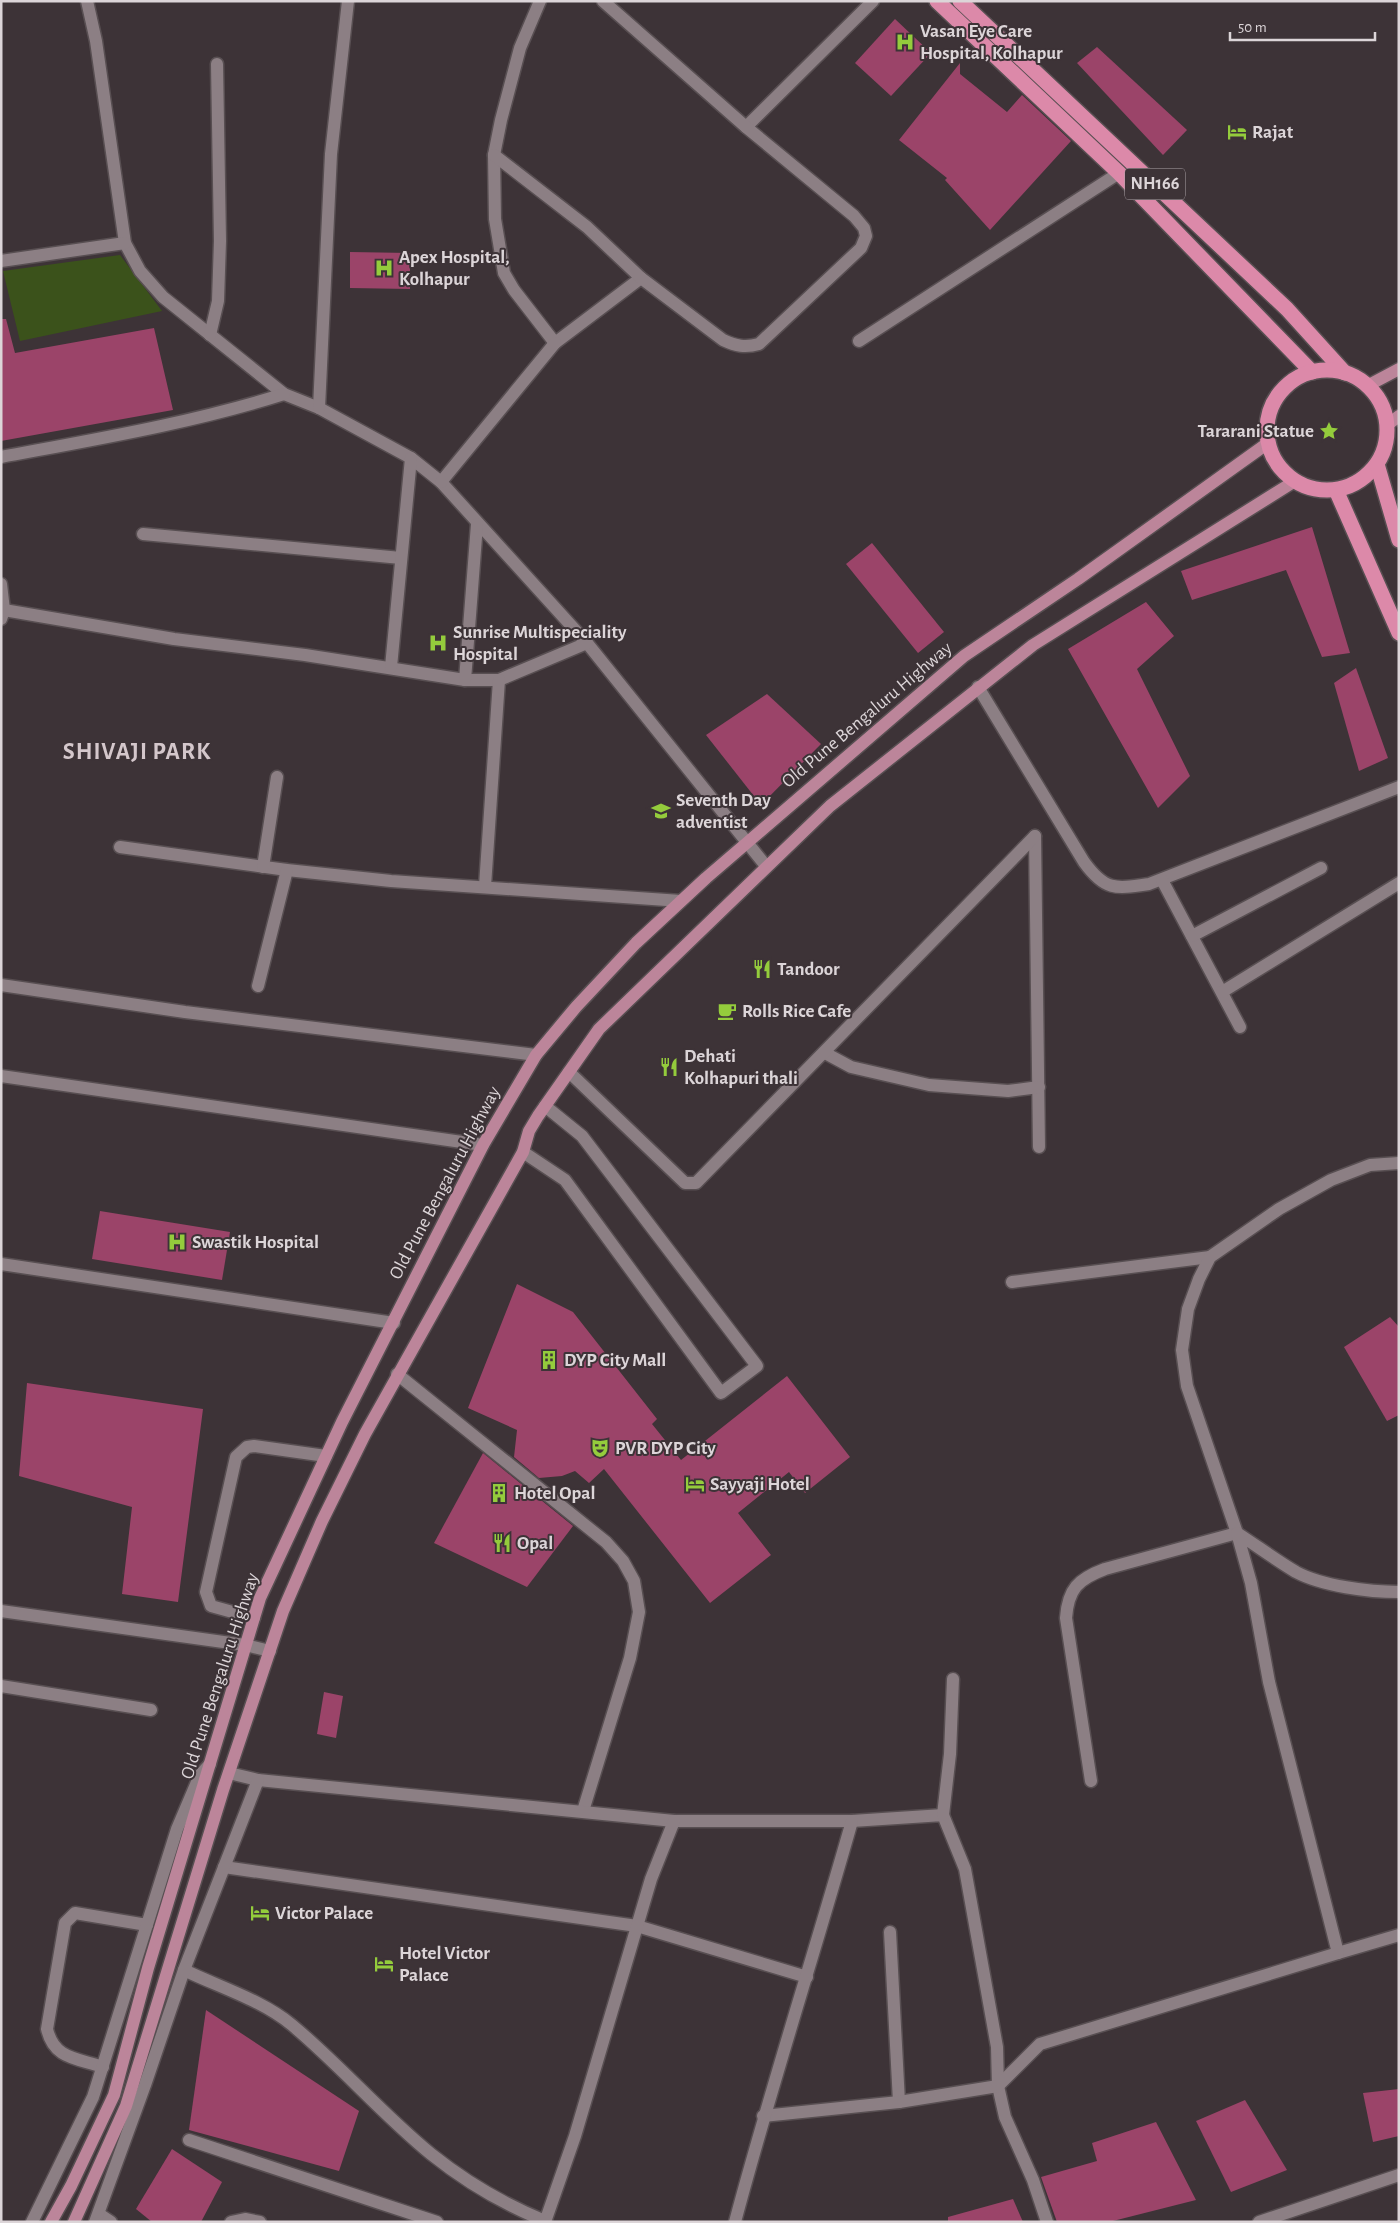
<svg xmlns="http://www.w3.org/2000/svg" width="1400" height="2223" font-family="'Alegreya Sans',sans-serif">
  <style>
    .green { fill: #3b521b }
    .building { fill: #9b4469 }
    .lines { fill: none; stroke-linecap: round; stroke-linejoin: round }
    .minor-casing { stroke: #584f52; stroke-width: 15 }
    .major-casing { stroke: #584f52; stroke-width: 15 }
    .highway-casing { stroke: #584f52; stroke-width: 18 }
    .minor { stroke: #8c7f84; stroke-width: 12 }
    .major { stroke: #bc859a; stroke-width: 12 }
    .highway { stroke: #dc89a9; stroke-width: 15 }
    .labels { text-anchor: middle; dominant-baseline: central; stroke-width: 4; stroke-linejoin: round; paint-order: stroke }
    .shield { fill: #3d3337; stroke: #aca4a8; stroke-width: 1 }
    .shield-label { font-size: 18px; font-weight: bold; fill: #dcd5d8 }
    .poi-label { font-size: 19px; font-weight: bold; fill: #dcd5d8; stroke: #3d3337; text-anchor: start }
    .street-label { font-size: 19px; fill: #dcd5d8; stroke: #3d3337 }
    .district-label { font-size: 24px; font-weight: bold; letter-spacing: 1px; fill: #d4c7cb; stroke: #3d3337 }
  </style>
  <rect width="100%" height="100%" fill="#3d3337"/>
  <!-- green -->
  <path class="green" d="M120,255L162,311L20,341L3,271Z"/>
  <!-- building -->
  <g class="building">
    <path d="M895,19L931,53L891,96L855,63Z"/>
    <path d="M1097,47L1187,130L1163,155L1077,63Z"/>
    <path d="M960,63V74L1007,112L1022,95L1071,141L990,230L945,180L947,178L899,140Z"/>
    <path d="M350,252L410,253V289L350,288Z"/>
    <path d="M1,319H6L15,353L154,328L173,410L1,441Z"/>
    <path d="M1312,527L1350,653L1322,657L1286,570L1192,600L1181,571Z"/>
    <path d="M872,543L944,632L918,653L846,564Z"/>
    <path d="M1146,602L1174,636L1137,669L1190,776L1158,808L1068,649Z"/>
    <path d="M1356,668L1388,758L1359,771L1334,683Z"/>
    <path d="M767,694L821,744L761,805L706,735Z"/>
    <path d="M100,1211L230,1232L222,1280L92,1259Z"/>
    <path d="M517,1284L573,1312L657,1419L652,1424L681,1460L787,1376L850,1457L805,1493L789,1472L738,1513L771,1555L710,1603L604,1469L589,1483L575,1471L562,1476L539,1478L514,1457L517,1430L468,1408Z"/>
    <path d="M1390,1317L1399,1327V1415L1387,1421L1344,1347Z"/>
    <path d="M27,1383L203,1409L178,1602L122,1594L132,1507L19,1476Z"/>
    <path d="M483,1453L573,1526L527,1587L434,1543Z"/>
    <path d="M324,1692L343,1696L336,1738L317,1734Z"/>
    <path d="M206,2010L359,2111L339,2171L189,2130Z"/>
    <path d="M1399,2089V2136L1373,2142L1363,2093Z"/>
    <path d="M1245,2100L1287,2170L1231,2192L1196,2121Z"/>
    <path d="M1156,2122L1196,2200L1109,2222H1057L1041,2177L1097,2161L1092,2143Z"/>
    <path d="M172,2149L222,2182L201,2222H152L136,2209Z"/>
    <path d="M1013,2199L1023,2222H948V2217Z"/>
  </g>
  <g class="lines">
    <!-- minor casing -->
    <g class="minor-casing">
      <g id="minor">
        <path d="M87,1L96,41L125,243L140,271L163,297L284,394L319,408L411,458L441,482L587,643L766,866"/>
        <path d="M540,1L520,48L501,120L494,155L495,219L504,273L514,290L555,343L641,278"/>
        <path d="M746,127L873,1"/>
        <path d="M494,155L587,227L641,278L723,340C736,346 745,348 759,344L861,248L866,236L864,228L854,216L746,127L603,1"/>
        <path d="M1,261L125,243"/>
        <path d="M210,335L218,301L220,241L217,64"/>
        <path d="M859,341L1119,173"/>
        <path d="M319,408L331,154L348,1"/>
        <path d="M1,457C97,439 192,423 284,394"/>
        <path d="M441,482L555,343"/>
        <path d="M143,534L401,558"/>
        <path d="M1,584L4,610L1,619"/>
        <path d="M4,610L174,639L305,655L465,680H499L587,643"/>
        <path d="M391,667L411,458"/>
        <path d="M465,680L477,524"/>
        <path d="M978,687L1084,862C1105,891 1115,889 1149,884L1399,787"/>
        <path d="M1035,836L1039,1147"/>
        <path d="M120,847L287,870L391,881L681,901"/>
        <path d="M263,867L277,777"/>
        <path d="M1162,880L1240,1027"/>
        <path d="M485,886L499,680"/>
        <path d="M1192,936L1321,868"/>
        <path d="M1,985L185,1012L536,1055"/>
        <path d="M258,986L287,870"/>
        <path d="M1222,992L1399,883"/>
        <path d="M825,1053L851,1067L929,1085L1008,1091L1039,1087"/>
        <path d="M569,1072L685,1183H696L1035,836"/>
        <path d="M1,1076L483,1145"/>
        <path d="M523,1152L565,1180L721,1393L757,1366L582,1136L545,1106"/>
        <path d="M1,1264L394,1323"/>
        <path d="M1012,1282L1210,1257"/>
        <path d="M397,1374L606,1542L623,1561L634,1581L639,1612L630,1658L583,1811"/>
        <path d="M1,1611L245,1645L270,1651"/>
        <path d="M254,1618L211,1606L206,1592L236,1457L247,1447L254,1446L326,1456"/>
        <path d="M1,1686L151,1710"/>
        <path d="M229,1773L258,1780L674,1821H852L943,1815L965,1869L997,2047L998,2086L1005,2117L1033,2180L1047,2222"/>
        <path d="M1091,1781L1066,1618C1068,1589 1078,1579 1105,1569L1237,1533L1187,1386L1182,1350L1188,1309L1199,1279L1210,1257L1279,1209L1331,1180L1370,1165L1399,1163"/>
        <path d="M943,1815L950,1754L953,1679"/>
        <path d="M224,1867L637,1926L807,1977"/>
        <path d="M890,1932L899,2102"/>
        <path d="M1338,1953L1399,1935"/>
        <path d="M184,1970C219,1987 262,2000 292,2025C340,2065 382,2114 431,2154C466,2182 503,2204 545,2221"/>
        <path d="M103,2067C76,2058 54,2059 47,2029L65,1923L75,1913L147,1925"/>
        <path d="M763,2116L899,2102L998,2086L1040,2044L1338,1953L1269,1682L1251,1583L1237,1533C1257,1546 1276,1560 1296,1572C1322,1586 1369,1592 1399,1592"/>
        <path d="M189,2140L437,2222"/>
        <path d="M99,2214L111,2222"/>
        <path d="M32,2222L93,2097L177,1829L200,1775L210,1764"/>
        <path d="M95,2222L145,2085L184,1970L258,1780"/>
        <path d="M231,2222L245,2219L260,2222"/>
        <path d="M545,2222L575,2136L651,1879L674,1821"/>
        <path d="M735,2222C771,2087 814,1955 852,1821"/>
        <path d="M1259,2222L1399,2175"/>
      </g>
    </g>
    <!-- major casing -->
    <g class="major-casing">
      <g id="major">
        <path d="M1367,386L1399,369"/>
        <path d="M1386,426L1399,416"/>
        <path d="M51,2222L71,2186L114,2095L148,1968L260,1598L342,1422L483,1145L536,1055L576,1007L636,943L706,878L964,656L1078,579L1268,443"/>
        <path d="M74,2222L126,2106L223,1790L283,1611L322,1521L365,1434L523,1152L529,1131L538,1116L599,1029L830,806L1033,645L1295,481"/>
      </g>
    </g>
    <!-- highway casing -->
    <g class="highway-casing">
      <g id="highway">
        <path d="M937,1L1119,173L1312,372"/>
        <path d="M960,1L1287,309L1345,373"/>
        <circle cx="1327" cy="430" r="60"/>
        <path d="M1377,464L1399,540"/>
        <path d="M1336,490L1399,633"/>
      </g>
    </g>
    <!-- minor -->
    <use href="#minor" class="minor"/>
    <!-- major -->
    <use href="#major" class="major"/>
    <!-- highway -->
    <use href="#highway" class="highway"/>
  </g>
  <!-- icons -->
  <defs>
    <g id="hospital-bare" transform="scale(1.5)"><path d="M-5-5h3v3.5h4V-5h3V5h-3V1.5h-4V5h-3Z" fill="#94cc3c" stroke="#3d3337" stroke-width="2.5" paint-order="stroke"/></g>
    <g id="hotel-bare" transform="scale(1.5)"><path d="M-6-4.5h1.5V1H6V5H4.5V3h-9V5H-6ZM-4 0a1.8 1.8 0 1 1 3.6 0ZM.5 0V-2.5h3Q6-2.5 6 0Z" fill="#94cc3c" stroke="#3d3337" stroke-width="2.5" paint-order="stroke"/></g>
    <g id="sight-bare" transform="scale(1.5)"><path d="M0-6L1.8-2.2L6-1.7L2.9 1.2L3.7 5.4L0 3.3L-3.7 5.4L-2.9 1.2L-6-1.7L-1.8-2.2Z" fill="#94cc3c" stroke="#3d3337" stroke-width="2.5" paint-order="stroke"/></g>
    <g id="school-bare" transform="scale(1.5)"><path d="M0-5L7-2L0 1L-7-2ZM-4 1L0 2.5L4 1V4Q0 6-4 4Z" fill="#94cc3c" stroke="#3d3337" stroke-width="2.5" paint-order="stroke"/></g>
    <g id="restaurant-bare" transform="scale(1.5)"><path d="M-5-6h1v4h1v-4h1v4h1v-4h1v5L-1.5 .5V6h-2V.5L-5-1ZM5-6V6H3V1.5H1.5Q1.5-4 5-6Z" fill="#94cc3c" stroke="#3d3337" stroke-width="2.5" paint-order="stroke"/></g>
    <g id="cafe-bare" transform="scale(1.5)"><path d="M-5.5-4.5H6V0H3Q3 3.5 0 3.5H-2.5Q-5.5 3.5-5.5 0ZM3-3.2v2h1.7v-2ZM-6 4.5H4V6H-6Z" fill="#94cc3c" stroke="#3d3337" stroke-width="2.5" paint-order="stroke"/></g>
    <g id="building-bare" transform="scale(1.5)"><path d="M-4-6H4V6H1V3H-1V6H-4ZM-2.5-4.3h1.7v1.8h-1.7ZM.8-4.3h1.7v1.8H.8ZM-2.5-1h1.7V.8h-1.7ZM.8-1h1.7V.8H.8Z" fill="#94cc3c" stroke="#3d3337" stroke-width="2.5" paint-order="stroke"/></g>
    <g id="theatre-bare" transform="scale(1.5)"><path d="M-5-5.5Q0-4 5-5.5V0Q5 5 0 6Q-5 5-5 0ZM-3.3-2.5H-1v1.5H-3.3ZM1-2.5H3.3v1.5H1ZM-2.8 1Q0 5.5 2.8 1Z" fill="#94cc3c" stroke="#3d3337" stroke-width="2.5" paint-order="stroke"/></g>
  </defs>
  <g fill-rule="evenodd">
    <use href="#hospital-bare" x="905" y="42"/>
    <use href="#hotel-bare" x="1237" y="132"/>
    <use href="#hospital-bare" x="384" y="268"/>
    <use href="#sight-bare" x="1329" y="431"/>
    <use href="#hospital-bare" x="438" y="643"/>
    <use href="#school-bare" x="661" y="811"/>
    <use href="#restaurant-bare" x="762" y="969"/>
    <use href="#cafe-bare" x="727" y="1011"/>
    <use href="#restaurant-bare" x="669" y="1067"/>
    <use href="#hospital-bare" x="177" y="1242"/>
    <use href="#building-bare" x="549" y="1360"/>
    <use href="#theatre-bare" x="600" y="1448"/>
    <use href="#hotel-bare" x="695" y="1484"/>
    <use href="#building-bare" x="499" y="1493"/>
    <use href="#restaurant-bare" x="502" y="1543"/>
    <use href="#hotel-bare" x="260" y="1913"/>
    <use href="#hotel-bare" x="384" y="1964"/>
  </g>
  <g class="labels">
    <!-- shield labels -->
    <rect class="shield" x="1125" y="168.5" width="60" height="31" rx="4"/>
    <g class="shield-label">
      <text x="1155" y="184">NH166</text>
    </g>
    <!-- poi labels -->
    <g class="poi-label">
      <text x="920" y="31">Vasan Eye Care<tspan x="920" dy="22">Hospital, Kolhapur</tspan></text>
      <text x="1252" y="132">Rajat</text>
      <text x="399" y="257">Apex Hospital,<tspan x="399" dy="22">Kolhapur</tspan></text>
      <text x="1314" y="431" text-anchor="end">Tararani Statue</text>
      <text x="453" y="632">Sunrise Multispeciality<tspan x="453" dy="22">Hospital</tspan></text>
      <text x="676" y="800">Seventh Day<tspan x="676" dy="22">adventist</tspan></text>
      <text x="777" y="969">Tandoor</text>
      <text x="742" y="1011">Rolls Rice Cafe</text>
      <text x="684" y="1056">Dehati<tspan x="684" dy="22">Kolhapuri thali</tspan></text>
      <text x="192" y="1242">Swastik Hospital</text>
      <text x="564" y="1360">DYP City Mall</text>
      <text x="615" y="1448">PVR DYP City</text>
      <text x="710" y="1484">Sayyaji Hotel</text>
      <text x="514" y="1493">Hotel Opal</text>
      <text x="517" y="1543">Opal</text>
      <text x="275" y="1913">Victor Palace</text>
      <text x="399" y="1953">Hotel Victor<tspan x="399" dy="22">Palace</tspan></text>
    </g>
    <!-- street labels -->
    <g class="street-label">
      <text transform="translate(867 715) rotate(-40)">Old Pune Bengaluru Highway</text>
      <text transform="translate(445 1183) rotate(-62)">Old Pune Bengaluru Highway</text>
      <text transform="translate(220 1676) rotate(-72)">Old Pune Bengaluru Highway</text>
    </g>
    <!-- district labels -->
    <g class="district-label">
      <text x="137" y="752">SHIVAJI PARK</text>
    </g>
  </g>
  <!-- border -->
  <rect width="1400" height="2223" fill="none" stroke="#dcd5d8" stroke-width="5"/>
  <!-- scale -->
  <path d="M1230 32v8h145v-8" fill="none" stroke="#dcd5d8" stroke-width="2.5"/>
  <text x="1238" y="32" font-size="15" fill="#dcd5d8" stroke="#3d3337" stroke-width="4" paint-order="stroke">50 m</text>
</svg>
